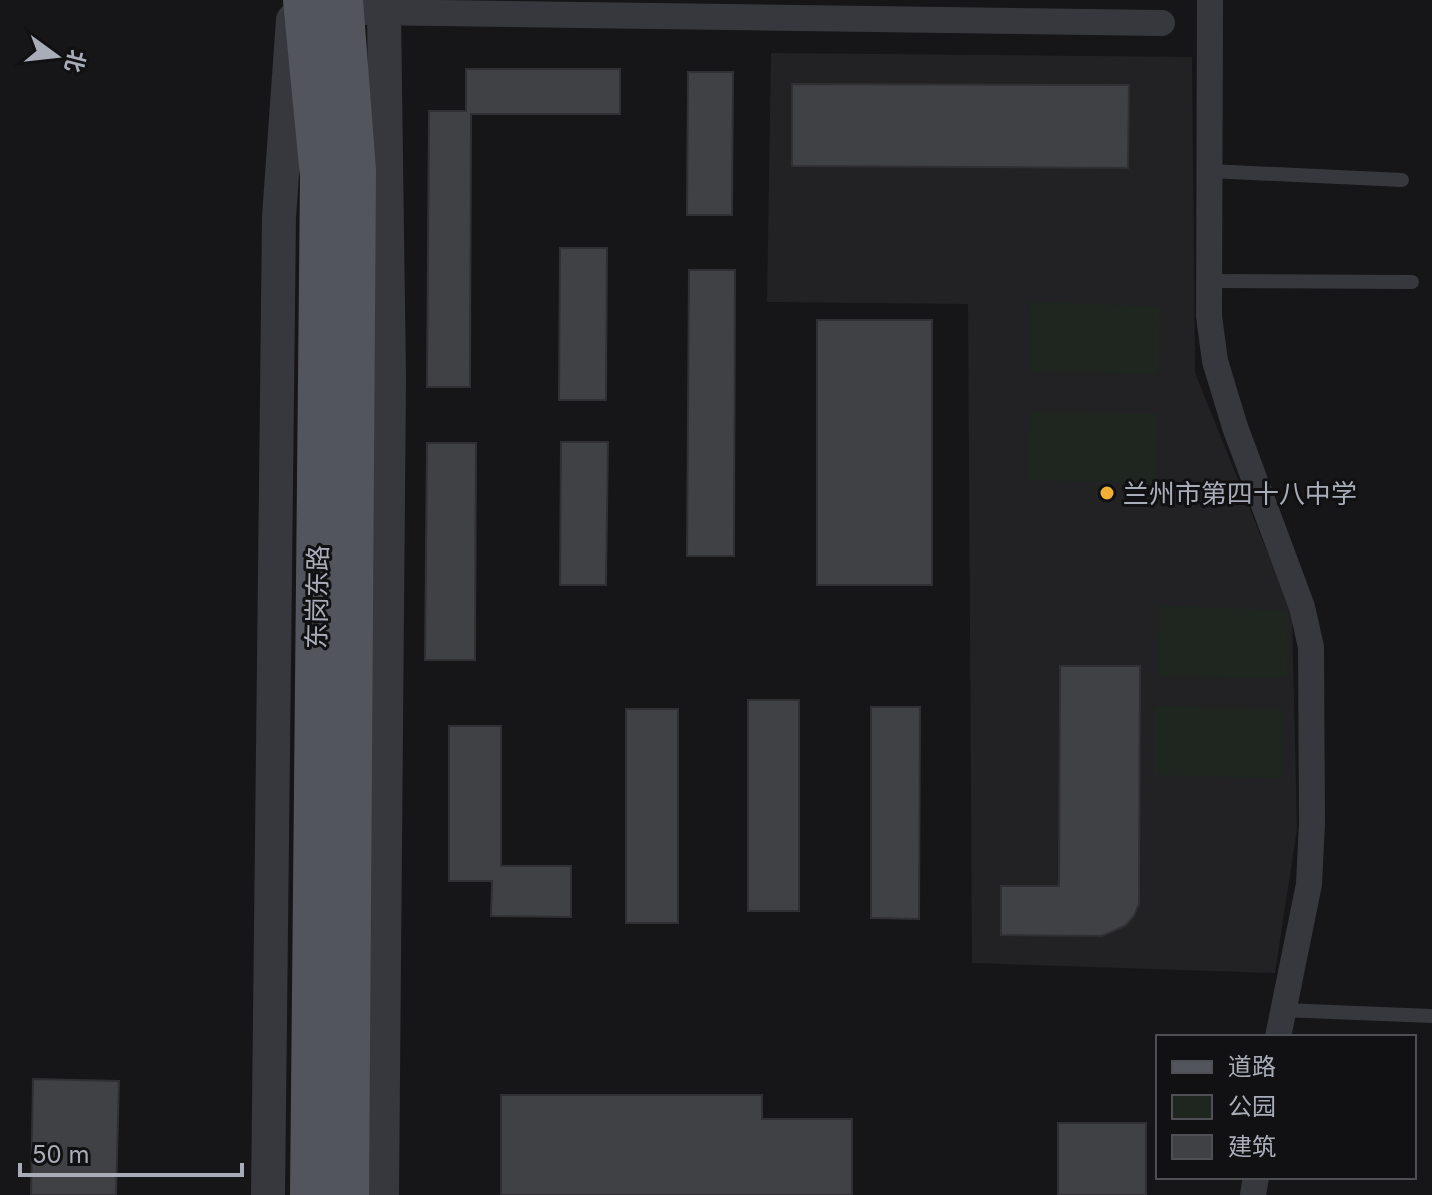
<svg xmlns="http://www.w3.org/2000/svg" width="1432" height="1195" font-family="Inter,'Noto Sans SC',sans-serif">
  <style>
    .built { fill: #222225 }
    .green { fill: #1e261f }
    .building { fill: #404145; stroke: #303034; stroke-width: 2 }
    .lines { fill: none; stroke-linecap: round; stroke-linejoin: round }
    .service { stroke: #37383d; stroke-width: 14 }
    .minor { stroke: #37383d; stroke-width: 26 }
    .tertiary { stroke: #37383d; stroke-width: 34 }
    .primary { stroke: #53555c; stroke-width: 42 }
    .poi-dot { fill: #f2b134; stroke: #111113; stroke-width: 3 }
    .labels { text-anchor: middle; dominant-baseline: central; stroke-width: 6; stroke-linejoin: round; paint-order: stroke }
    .poi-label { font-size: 26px; fill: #a8adb8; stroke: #111113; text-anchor: start }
    .street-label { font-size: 26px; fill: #a8adb8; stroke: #111113 }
  </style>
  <rect width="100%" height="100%" fill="#161618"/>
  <!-- built -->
  <path class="built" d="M771,53L1192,57L1195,373L1292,613L1297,829L1275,973L972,963L968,304L767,302Z"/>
  <!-- green -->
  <g class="green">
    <path d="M1030,302L1160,306L1158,374L1029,371Z"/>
    <path d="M1029,411L1158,414L1156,483L1027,480Z"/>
    <path d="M1159,606L1288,610L1287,678L1157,676Z"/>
    <path d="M1154,706L1283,709L1281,778L1153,775Z"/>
  </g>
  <!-- building -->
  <g class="building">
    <path d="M466,69H620V114H471L470,387H427L429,111H466Z"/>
    <path d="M688,72H733L732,215H687Z"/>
    <path d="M792,84L1129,85L1128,168L792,166Z"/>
    <path d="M560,248H607L606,400H559Z"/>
    <path d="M689,270H735L734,556H687Z"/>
    <rect x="817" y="320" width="115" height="265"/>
    <path d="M561,442H608L606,585H560Z"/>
    <path d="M427,443H476L475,660H425Z"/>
    <path d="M1060,666H1140L1139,904L1134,916L1125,926L1102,936L1001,935V886H1059Z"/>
    <rect x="748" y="700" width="51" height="211"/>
    <path d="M871,707H920L919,919L871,918Z"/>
    <rect x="626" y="709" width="52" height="214"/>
    <path d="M449,726H501V866H571V917L491,916L492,881H449Z"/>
    <path d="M33,1079L119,1081L116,1195H31Z"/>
    <path d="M501,1095H762V1119H852V1195H501Z"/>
    <rect x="1058" y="1123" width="88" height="72"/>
  </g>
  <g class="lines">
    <!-- service -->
    <g class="service">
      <path d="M1210,171L1402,180"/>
      <path d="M1210,281L1412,282"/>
      <path d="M1282,1010L1432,1016"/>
    </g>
    <!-- minor -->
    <g class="minor">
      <path d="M1210,0L1209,316L1215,361L1235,427L1302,607L1311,647L1312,823L1309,884L1278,1037"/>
      <path d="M366,12L1162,23"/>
      <path d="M1253,1195L1256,1177"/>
    </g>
    <!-- tertiary -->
    <g class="tertiary">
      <path d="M376,0L384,13L389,378L382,1195"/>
      <path d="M268,1195L279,217L293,20"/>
    </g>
    <!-- primary -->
    <g class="primary">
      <path d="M304,0L321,176L311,1195"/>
      <path d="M342,0L355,171L348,1195"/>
    </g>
  </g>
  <!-- markers -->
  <circle class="poi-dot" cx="1107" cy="493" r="8"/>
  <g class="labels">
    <!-- poi labels -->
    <g class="poi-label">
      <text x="1123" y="493">兰州市第四十八中学</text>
    </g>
    <!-- street labels -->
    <g class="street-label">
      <text transform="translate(317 597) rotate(-89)">东岗东路</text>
    </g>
  </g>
  <!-- legend -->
  <rect x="1156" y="1035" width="260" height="144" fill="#111113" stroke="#4d4f55" stroke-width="2"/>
  <rect x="1172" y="1061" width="40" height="12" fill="#53555c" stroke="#4d4f55" stroke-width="2"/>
  <text x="1228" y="1075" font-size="24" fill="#a8adb8">道路</text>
  <rect x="1172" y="1095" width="40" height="24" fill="#1e261f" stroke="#4d4f55" stroke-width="2"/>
  <text x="1228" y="1115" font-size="24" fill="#a8adb8">公园</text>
  <rect x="1172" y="1135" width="40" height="24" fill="#404145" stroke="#4d4f55" stroke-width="2"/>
  <text x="1228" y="1155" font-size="24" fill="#a8adb8">建筑</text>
  <!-- north arrow -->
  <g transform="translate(56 56) rotate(105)" stroke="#111113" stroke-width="6" paint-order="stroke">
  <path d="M0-6L14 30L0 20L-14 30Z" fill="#a8adb8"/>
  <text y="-12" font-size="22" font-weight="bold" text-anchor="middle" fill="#a8adb8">北</text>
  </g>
  <!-- scale -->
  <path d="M20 1163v12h222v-12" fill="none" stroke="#a8adb8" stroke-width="4"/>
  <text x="32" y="1163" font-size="24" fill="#a8adb8" stroke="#111113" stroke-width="6" paint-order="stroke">50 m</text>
</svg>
